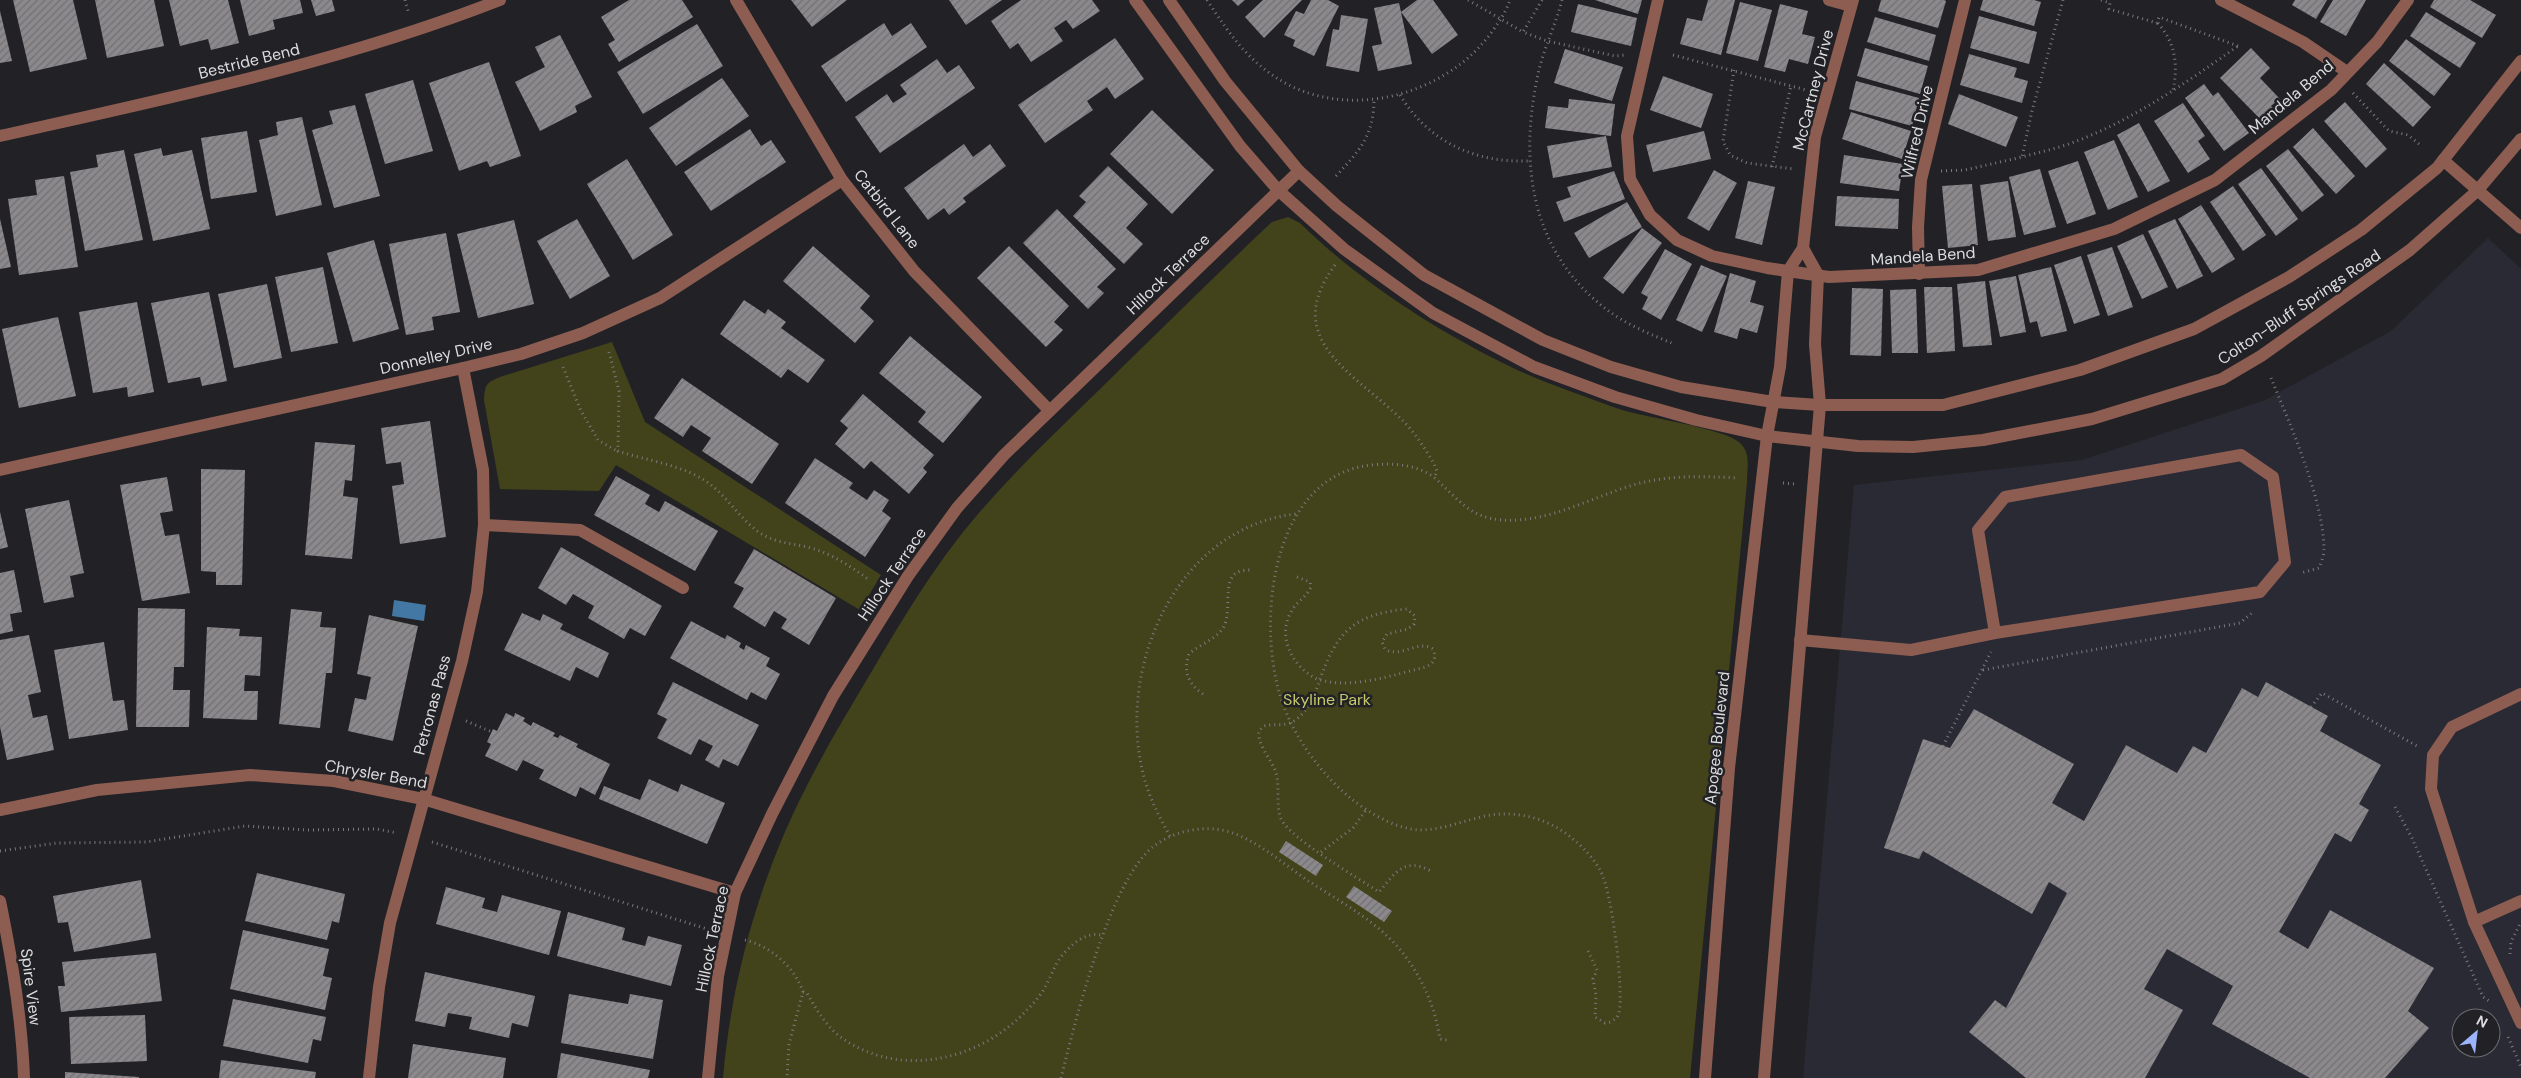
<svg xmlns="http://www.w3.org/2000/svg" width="2521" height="1078" font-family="'DM Sans',sans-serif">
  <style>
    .built { fill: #292a33; fill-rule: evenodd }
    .green { fill: #42431b }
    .water { fill: #4377a4 }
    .building { fill: url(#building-hatch) }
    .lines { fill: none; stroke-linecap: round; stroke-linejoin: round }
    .path { stroke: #7a7a7d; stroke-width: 3; stroke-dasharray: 1 4; stroke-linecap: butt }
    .minor { stroke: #8e5d52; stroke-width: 12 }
    .labels { text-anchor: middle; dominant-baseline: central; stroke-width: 5; stroke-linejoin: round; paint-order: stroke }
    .street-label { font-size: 16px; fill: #dcdddf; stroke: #222226 }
    .park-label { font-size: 16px; fill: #c7ca6a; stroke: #222226 }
  </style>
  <defs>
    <pattern id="building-hatch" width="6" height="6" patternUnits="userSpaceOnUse" patternTransform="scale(1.25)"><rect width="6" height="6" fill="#8c898d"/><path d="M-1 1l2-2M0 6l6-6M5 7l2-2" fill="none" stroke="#727073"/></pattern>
  </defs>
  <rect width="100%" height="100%" fill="#222226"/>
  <!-- built -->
  <path class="built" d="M2488,238L2521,269V1078H1803L1854,485L2082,460L2263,401L2391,331ZM2461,1018H2491V1048H2461Z"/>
  <!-- green -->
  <g class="green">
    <path d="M1288,217L1300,223C1359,281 1438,332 1513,368C1547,384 1584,396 1619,409C1646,418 1724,428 1740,443C1751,453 1747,468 1747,482L1690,1078H723C732,973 763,867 813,774C830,741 850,708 869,676C902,620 935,564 978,514C1015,471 1056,432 1096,393C1150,340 1204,287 1258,235L1272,222Z"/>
    <path d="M612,342L645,422L881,575L860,610L616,465L599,491L500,489L484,400C485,383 487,382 503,376Z"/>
  </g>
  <!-- water -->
  <path class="water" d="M394,600L426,605L424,621L392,616Z"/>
  <!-- building -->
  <g class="building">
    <path d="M13,0H73L87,59L30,72Z"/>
    <path d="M95,0H154L164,46L107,58Z"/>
    <path d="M169,0H228L239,43L211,50L208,39L180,46Z"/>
    <path d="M240,0H300L303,13L273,20L275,29L249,36Z"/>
    <path d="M311,0H332L335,11L316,16Z"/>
    <path d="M629,0H682L693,17L619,62L608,44L615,40L601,17Z"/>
    <path d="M791,0H847L812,27Z"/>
    <path d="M949,0H1002L966,25Z"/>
    <path d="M1021,0H1092L1100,11L1073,29L1066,20L1054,28L1063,41L1031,62L1018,43L1010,49L991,21Z"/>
    <path d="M1232,0H1245L1238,6Z"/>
    <path d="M1263,0H1302L1264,38L1245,17Z"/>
    <path d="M1311,0H1328L1339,6L1314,56L1293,46L1295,40L1284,35L1296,11L1304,14Z"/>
    <path d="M1417,0H1433L1458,35L1432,54L1401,12L1412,64L1378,71L1372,46L1382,44L1374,8L1399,3L1401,12Z"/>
    <path d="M1595,0H1642L1638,14Z"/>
    <path d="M1708,0H1735L1721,55L1680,44L1687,18L1702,21Z"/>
    <path d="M1881,0H1944L1946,1L1938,28L1878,11Z"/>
    <path d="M1983,0H2034L2041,2L2034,26L1980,10Z"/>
    <path d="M2295,0H2327L2316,19L2292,5Z"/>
    <path d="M2333,0H2366L2346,36L2320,22Z"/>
    <path d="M2434,0H2470L2496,15L2482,38L2430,7Z"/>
    <path d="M1740,2L1772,10L1758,61L1726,53Z"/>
    <path d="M1578,4L1637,18L1631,46L1571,32Z"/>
    <path d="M1780,4L1808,11L1802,34L1815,37L1808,64L1789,59L1785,72L1764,67Z"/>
    <path d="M0,11L12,61L0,63Z"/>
    <path d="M2426,12L2476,43L2460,68L2410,36Z"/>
    <path d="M1341,15L1368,19L1359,72L1326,66L1333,29L1339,30Z"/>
    <path d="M1979,16L2037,32L2029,64L1970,48Z"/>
    <path d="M1875,17L1936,35L1929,61L1867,42Z"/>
    <path d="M884,23L892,36L911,23L927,47L846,102L821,66Z"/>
    <path d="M697,24L723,66L643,114L617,72Z"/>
    <path d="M560,35L592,97L575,106L577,112L540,131L515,82L545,67L535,47Z"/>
    <path d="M1115,38L1144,79L1115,99L1107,87L1087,101L1093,110L1045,143L1018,105Z"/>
    <path d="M2406,39L2451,74L2434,96L2389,61Z"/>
    <path d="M1865,48L1928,66L1920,94L1857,76Z"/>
    <path d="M2251,48L2270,68L2260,78L2280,99L2271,106L2278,114L2266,125L2220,78Z"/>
    <path d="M1565,49L1623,67L1612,101L1554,83Z"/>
    <path d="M1969,54L2017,68L2014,77L2028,81L2022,103L1960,85Z"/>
    <path d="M937,59L947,73L959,65L975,88L880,153L855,117L887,94L893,103L907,94L900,85Z"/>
    <path d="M489,62L521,156L490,167L487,161L459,171L429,83Z"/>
    <path d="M2384,63L2431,107L2413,127L2366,84Z"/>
    <path d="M1663,76L1713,94L1701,128L1650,110Z"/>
    <path d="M722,78L749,116L676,166L649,128Z"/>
    <path d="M413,80L433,151L385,164L365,94Z"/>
    <path d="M1856,81L1919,98L1912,126L1849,109Z"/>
    <path d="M2204,84L2213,96L2218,92L2249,133L2224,151L2185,98Z"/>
    <path d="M1959,94L2018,117L2006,147L1948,124Z"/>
    <path d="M1569,99L1615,104L1611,136L1545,128L1548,106L1568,108Z"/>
    <path d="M2345,102L2387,149L2366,168L2324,121Z"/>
    <path d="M2183,103L2205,136L2198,141L2210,159L2188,173L2154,121Z"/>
    <path d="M355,105L380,196L334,208L312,130L333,124L329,111Z"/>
    <path d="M1152,110L1214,170L1172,214L1110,154Z"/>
    <path d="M1851,112L1911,131L1902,159L1842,139Z"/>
    <path d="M302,117L322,205L276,216L259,140L278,135L276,122Z"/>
    <path d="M2139,123L2170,181L2148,192L2117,135Z"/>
    <path d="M2313,128L2355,176L2336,194L2293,147Z"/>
    <path d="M750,129L761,146L771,140L786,162L711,211L684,172Z"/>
    <path d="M247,131L257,192L211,199L201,138Z"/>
    <path d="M1704,131L1711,159L1653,172L1646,145Z"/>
    <path d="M1606,136L1612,167L1553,178L1547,146Z"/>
    <path d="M2114,140L2138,197L2108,210L2084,152Z"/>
    <path d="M964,144L973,157L990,144L1006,166L963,198L966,202L949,215L944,208L928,220L904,188Z"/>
    <path d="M161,148L163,156L192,150L210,229L153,241L134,154Z"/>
    <path d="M2288,149L2324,195L2302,212L2266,166Z"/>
    <path d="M124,150L143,240L85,251L70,172L98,167L96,155Z"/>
    <path d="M1844,155L1903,164L1899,191L1840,183Z"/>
    <path d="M627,159L673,235L633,260L587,184Z"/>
    <path d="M2078,161L2096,214L2067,224L2048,171Z"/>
    <path d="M1108,166L1148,204L1126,228L1143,244L1124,264L1073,216L1086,202L1079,196Z"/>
    <path d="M2261,168L2298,219L2276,236L2238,184Z"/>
    <path d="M2040,169L2056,227L2024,235L2009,177Z"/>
    <path d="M1714,170L1737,183L1709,231L1687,218Z"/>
    <path d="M1614,171L1625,199L1564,222L1556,202L1571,197L1567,187Z"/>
    <path d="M64,176L78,267L19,275L8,199L37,195L35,180Z"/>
    <path d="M1748,181L1775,187L1762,245L1735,238Z"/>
    <path d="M2008,181L2016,237L1988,241L1980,185Z"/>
    <path d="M1972,184L1978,245L1948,248L1942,186Z"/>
    <path d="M2233,186L2266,235L2243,251L2210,202Z"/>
    <path d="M1837,196L1899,199L1898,229L1835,226Z"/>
    <path d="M1627,202L1642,227L1589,258L1574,233Z"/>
    <path d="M2201,205L2235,259L2212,273L2178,219Z"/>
    <path d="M1057,209L1116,269L1097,287L1104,293L1088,309L1023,243Z"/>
    <path d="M0,219L11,267L0,269Z"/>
    <path d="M577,219L610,276L570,299L537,241Z"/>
    <path d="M2175,219L2203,276L2177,289L2148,231Z"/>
    <path d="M514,220L534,304L478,318L457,234Z"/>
    <path d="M1642,228L1662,243L1623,294L1603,278Z"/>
    <path d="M446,233L460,312L432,317L434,330L406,335L389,244Z"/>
    <path d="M2143,234L2168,287L2142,299L2117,246Z"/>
    <path d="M374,240L399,329L353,342L327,253Z"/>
    <path d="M813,246L870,296L860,308L874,321L855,343L783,281Z"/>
    <path d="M1009,246L1069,306L1054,322L1063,330L1046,347L977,278Z"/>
    <path d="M2112,247L2133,307L2108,316L2087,255Z"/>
    <path d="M1665,249L1692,264L1661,320L1642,309L1648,297L1641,293Z"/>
    <path d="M2081,256L2100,315L2074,324L2054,265Z"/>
    <path d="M1701,265L1727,276L1702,332L1676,320Z"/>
    <path d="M323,267L338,343L291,352L275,277Z"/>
    <path d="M2051,267L2067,331L2041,337L2037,321L2030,323L2018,275Z"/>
    <path d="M1730,273L1756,281L1750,302L1764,306L1757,333L1740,328L1737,339L1714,332Z"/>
    <path d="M2016,276L2026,332L2000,337L1989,281Z"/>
    <path d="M1985,281L1992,345L1963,347L1957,284Z"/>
    <path d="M267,284L282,358L234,368L218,294Z"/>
    <path d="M1924,287H1952L1955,351L1927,353Z"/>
    <path d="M1852,288L1883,289L1881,356L1850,355Z"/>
    <path d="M1916,289L1918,353H1892L1890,290Z"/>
    <path d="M209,292L227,381L202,386L200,377L168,383L151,303Z"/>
    <path d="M744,300L765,314L768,309L786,322L781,328L825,360L808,383L788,369L781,378L720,334Z"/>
    <path d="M137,302L154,392L128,397L127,387L93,393L79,312Z"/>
    <path d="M58,317L76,396L19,408L2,329Z"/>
    <path d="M910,336L982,397L943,443L918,422L926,412L879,373Z"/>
    <path d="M682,378L779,444L752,484L702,451L711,438L691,425L683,437L654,418Z"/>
    <path d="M863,394L934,455L923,468L927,472L909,494L871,461L864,469L835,444L848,428L840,421Z"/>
    <path d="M430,421L446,537L400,544L392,486L404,484L401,462L386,464L381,428Z"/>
    <path d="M315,442L355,445L352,481L345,480L343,496L358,498L352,559L305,555Z"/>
    <path d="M815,458L853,483L849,488L867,500L874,490L889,500L882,511L891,518L865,557L785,503Z"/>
    <path d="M201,469L245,470L242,585H216V572L201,571Z"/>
    <path d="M616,476L650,495L645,504L659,512L665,501L718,531L695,571L594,515Z"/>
    <path d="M167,477L173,511L160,513L165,536L179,534L190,593L142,601L120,485Z"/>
    <path d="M69,500L84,573L70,576L74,597L44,603L25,509Z"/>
    <path d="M0,512L8,547L0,549Z"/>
    <path d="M561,547L662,606L645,636L630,628L624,639L588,618L594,606L573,594L566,605L538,588Z"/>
    <path d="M754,549L836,598L809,645L781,628L787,619L774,611L765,627L733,607L744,588L734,583Z"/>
    <path d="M14,570L22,612L10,614L13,631L0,634V573Z"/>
    <path d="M138,608L185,609L184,667H174L173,690H190L189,727H136Z"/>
    <path d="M291,609L322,612L320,627L336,628L332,673H326L320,728L279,724Z"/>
    <path d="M522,613L540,621L543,614L563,624L560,629L609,653L598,678L576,667L570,681L504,650Z"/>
    <path d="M369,615L418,626L393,741L348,731L355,698L366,700L371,677L357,674Z"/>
    <path d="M691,621L725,639L727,635L741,643L739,647L744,650L746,645L770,658L766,666L780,674L766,700L751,692L747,700L670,658Z"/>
    <path d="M207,627L240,629L239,636L262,637L260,676L245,675L244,691H258L257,720L203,718Z"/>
    <path d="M29,635L41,692L28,695L33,718L47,715L54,750L7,760L0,727V640Z"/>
    <path d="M104,642L113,701L124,700L128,730L69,739L54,650Z"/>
    <path d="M673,682L759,725L738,766L723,759L719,768L705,760L713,746L699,739L691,755L657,738L667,719L657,714Z"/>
    <path d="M2266,682L2328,716L2320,731L2381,765L2359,804L2369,810L2351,842L2335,833L2279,932L2308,949L2330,910L2434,968L2408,1011L2429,1028L2385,1078H2310L2212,1024L2233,986L2167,949L2144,989L2183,1010L2145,1078H2026L1969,1032L1995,1000L2006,1008L2067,893L2049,882L2032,914L1923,851L1919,859L1884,848L1923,739L1950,748L1974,709L2074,764L2052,803L2084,821L2126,745L2177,773L2193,746L2206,753L2242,688L2258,697Z"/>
    <path d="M506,713L514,717L515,713L525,718L523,721L531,726L533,722L555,733L553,736L558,738L560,735L578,744L576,747L610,764L595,795L580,787L576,797L539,779L544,770L523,760L517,771L485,756L491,744L487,742L493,729L497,731Z"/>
    <path d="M649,779L678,792L681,784L725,803L707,844L599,799L604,786L640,800Z"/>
    <path d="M1286,841L1323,865L1316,876L1279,852Z"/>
    <path d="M257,873L345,894L339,923L332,921L327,940L245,921Z"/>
    <path d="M141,880L151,938L74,952L68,922L58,923L53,896Z"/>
    <path d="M1354,886L1392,911L1384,922L1346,897Z"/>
    <path d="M446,887L485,898L482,908L497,912L502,895L561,911L549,955L436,924Z"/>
    <path d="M568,912L625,928L622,940L645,946L648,936L682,945L671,986L557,956Z"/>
    <path d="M243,930L329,949L323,976L332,978L325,1010L230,989Z"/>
    <path d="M156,953L162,1001L61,1012L58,986H65L62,962Z"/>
    <path d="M425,972L535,996L528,1027L512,1023L509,1038L469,1029L472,1017L448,1013L445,1027L415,1021Z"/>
    <path d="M569,994L628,1004L630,994L663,1000L653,1059L561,1043Z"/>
    <path d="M233,999L326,1017L321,1041L313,1039L308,1063L223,1046Z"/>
    <path d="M145,1015L147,1061L71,1064L69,1017Z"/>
    <path d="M413,1044L506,1058L503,1078H408Z"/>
    <path d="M561,1053L650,1070L648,1078H557Z"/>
    <path d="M221,1060L316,1072L315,1078H219Z"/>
    <path d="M65,1072L139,1077V1078H65Z"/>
  </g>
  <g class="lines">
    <!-- path -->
    <g class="path">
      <path d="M405,0L409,14"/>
      <path d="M1207,0C1230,35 1250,64 1287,84C1355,120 1447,93 1491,33C1499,22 1506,12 1510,0"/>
      <path d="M1468,0L1523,32"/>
      <path d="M1542,0L1523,32L1547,41L1615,56L1626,55"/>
      <path d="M1562,0C1555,27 1542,52 1537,79C1519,167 1532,252 1606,309C1625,324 1652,335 1674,344"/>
      <path d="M2063,0L2032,111L2022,157C2040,152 2059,148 2077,141C2136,118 2187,82 2238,46"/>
      <path d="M2101,0L2110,3L2109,9L2157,23L2159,17L2238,46"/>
      <path d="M2158,23C2176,44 2178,65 2173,91"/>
      <path d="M1673,55L1810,91"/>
      <path d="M1734,70L1723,141L1730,155L1747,163L1794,169"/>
      <path d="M2353,93L2389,131L2408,135L2419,144"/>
      <path d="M1400,95C1428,141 1474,163 1528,161"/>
      <path d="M1772,167L1791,86"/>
      <path d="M1941,171L1965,170L2022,157"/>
      <path d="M1336,176C1360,150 1374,136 1374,98"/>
      <path d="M1335,265C1280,339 1353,372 1400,418C1413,430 1425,448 1434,464L1437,471L1434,478"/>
      <path d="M609,352L619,391L618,451C647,461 686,465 711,485C729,499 741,520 760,533C777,544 793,543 811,548C832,554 850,566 868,579"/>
      <path d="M563,367L581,411L598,440L617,451"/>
      <path d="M2271,378C2290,424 2324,501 2324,550C2324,556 2321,563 2319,568L2301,573"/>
      <path d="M1783,483L1795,484"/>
      <path d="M1297,577L1310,582L1311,587C1306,598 1296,602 1291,612C1276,638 1294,669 1319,680H1320C1354,689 1392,675 1426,667C1434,663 1437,658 1433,649C1418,639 1400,659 1385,649L1382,642L1387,634L1408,629L1414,624L1415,616L1407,609C1353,614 1336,633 1319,682C1315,695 1307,713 1294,721C1285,727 1274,723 1264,726L1259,731C1257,744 1270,758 1275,770C1281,786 1275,805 1281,819C1291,839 1358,878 1379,892C1396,872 1404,857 1431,871"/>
      <path d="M1983,670L2240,623L2252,613"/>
      <path d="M1203,694C1188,684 1183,671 1189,654C1200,644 1215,640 1223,628C1235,608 1216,569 1250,570"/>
      <path d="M2311,707L2322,693L2417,746"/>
      <path d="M466,721L492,732"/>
      <path d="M1943,746L1991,652"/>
      <path d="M2395,807L2412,838L2483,997L2489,1001"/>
      <path d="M1170,836C1158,815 1147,793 1142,769C1118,662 1179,527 1296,514"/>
      <path d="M432,842L710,930"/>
      <path d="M0,851L57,843L146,842L245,826L307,830L377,829L397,833"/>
      <path d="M1321,852L1353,828L1366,810"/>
      <path d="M745,940C770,946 795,967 803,992L789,1044L787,1078"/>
      <path d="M1588,951L1597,970L1593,979L1596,995L1595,1017L1605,1023L1611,1022C1616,1018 1617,1019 1619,1012C1624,990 1612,893 1601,872C1595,860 1584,848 1573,839C1548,817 1512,809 1481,817C1460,822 1441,830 1420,830C1395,829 1367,812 1348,796C1321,773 1297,741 1284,707C1256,634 1267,489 1359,467C1383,462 1416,462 1436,479C1457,498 1470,518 1502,520C1548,523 1590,498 1633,485C1668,475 1701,476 1737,478"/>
      <path d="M2510,954L2511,942L2521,922"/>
      <path d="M803,992L807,993C816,1009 825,1024 839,1036C896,1078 973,1063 1022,1015C1030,1007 1038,999 1044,989C1052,976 1055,961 1067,950C1077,940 1089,931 1104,936"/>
      <path d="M2508,1037L2521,1067"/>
      <path d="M1061,1078C1075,1022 1110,879 1154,846C1174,831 1203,825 1226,831C1256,839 1282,863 1307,880C1340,902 1381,923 1405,956C1424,981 1435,1008 1440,1039L1447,1040"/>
    </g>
    <!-- minor -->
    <g class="minor">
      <path d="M736,0L842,180L914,271L1049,410"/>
      <path d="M1135,0L1240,146L1278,190L1344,249L1433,313L1534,367L1615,397L1696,420L1767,436L1858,446L1913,447L1983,440L2092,419L2222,379L2261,356L2410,250L2477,191L2521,139"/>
      <path d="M1169,0L1225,81L1299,171L1337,206L1424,275L1543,340L1611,367L1681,387L1773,402L1820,405H1943L2080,370L2194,329L2289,277L2361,230L2437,168L2521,61"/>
      <path d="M1658,0L1627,136L1630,179L1650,215L1677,240L1712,256L1767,268L1829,277L1978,270L2114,229L2215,180L2331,90L2377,42L2408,0"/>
      <path d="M1829,0L1851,6"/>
      <path d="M2221,0L2303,42L2347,72"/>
      <path d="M0,136C169,98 339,63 500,0"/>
      <path d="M2443,160L2521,228"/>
      <path d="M1919,274L1918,227L1921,180L1965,0"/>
      <path d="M0,470L463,368L521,354L583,333L660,298L842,180"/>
      <path d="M484,525L580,530L683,588"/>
      <path d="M1800,640L1911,650L1995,633L2260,592L2285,562L2273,477L2241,455L2005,497L1978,530L1995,633"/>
      <path d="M0,810L97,790L250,775L334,781L423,799L735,893"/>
      <path d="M0,901C12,959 22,1019 24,1078"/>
      <path d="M2521,901L2474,922L2521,1023"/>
      <path d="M2474,922L2431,789L2433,755L2452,727L2521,694"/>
      <path d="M369,1078L379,987L390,923L462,661L477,592L484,525L483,470L463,368"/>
      <path d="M708,1078L718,976L735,893L772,814L833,696L908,576L957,508L1004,455L1299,171"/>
      <path d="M1705,1078L1729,768L1767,436L1780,367L1788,271L1803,248L1815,137L1853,0"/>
      <path d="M1764,1078L1820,405L1815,344L1818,275L1803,248"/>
    </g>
  </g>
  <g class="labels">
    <!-- street labels -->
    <g class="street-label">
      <text transform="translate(249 61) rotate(-14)">Bestride Bend</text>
      <text transform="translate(1813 90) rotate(-76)">McCartney Drive</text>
      <text transform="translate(2291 97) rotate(-40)">Mandela Bend</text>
      <text transform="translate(1917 132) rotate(-77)">Wilfred Drive</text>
      <text transform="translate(887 209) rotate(52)">Catbird Lane</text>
      <text transform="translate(1923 256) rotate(-4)">Mandela Bend</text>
      <text transform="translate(1168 274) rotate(-44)">Hillock Terrace</text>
      <text transform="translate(2299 307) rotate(-34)">Colton-Bluff Springs Road</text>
      <text transform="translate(436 356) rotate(-13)">Donnelley Drive</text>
      <text transform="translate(892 574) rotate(-56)">Hillock Terrace</text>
      <text transform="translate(432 705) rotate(-75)">Petronas Pass</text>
      <text transform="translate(1717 738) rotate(-84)">Apogee Boulevard</text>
      <text transform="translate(376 774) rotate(10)">Chrysler Bend</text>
      <text transform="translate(712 939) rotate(-78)">Hillock Terrace</text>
      <text transform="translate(31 987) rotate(83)">Spire View</text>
    </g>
    <!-- park labels -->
    <g class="park-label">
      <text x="1327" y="699">Skyline Park</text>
    </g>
  </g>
  <!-- north arrow -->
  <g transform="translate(2476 1033) rotate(28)"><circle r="24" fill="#222226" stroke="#6c6d70"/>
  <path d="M0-4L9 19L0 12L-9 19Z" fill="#9cb4fd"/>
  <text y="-8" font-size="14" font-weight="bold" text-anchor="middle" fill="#dcdddf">N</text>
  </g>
</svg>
